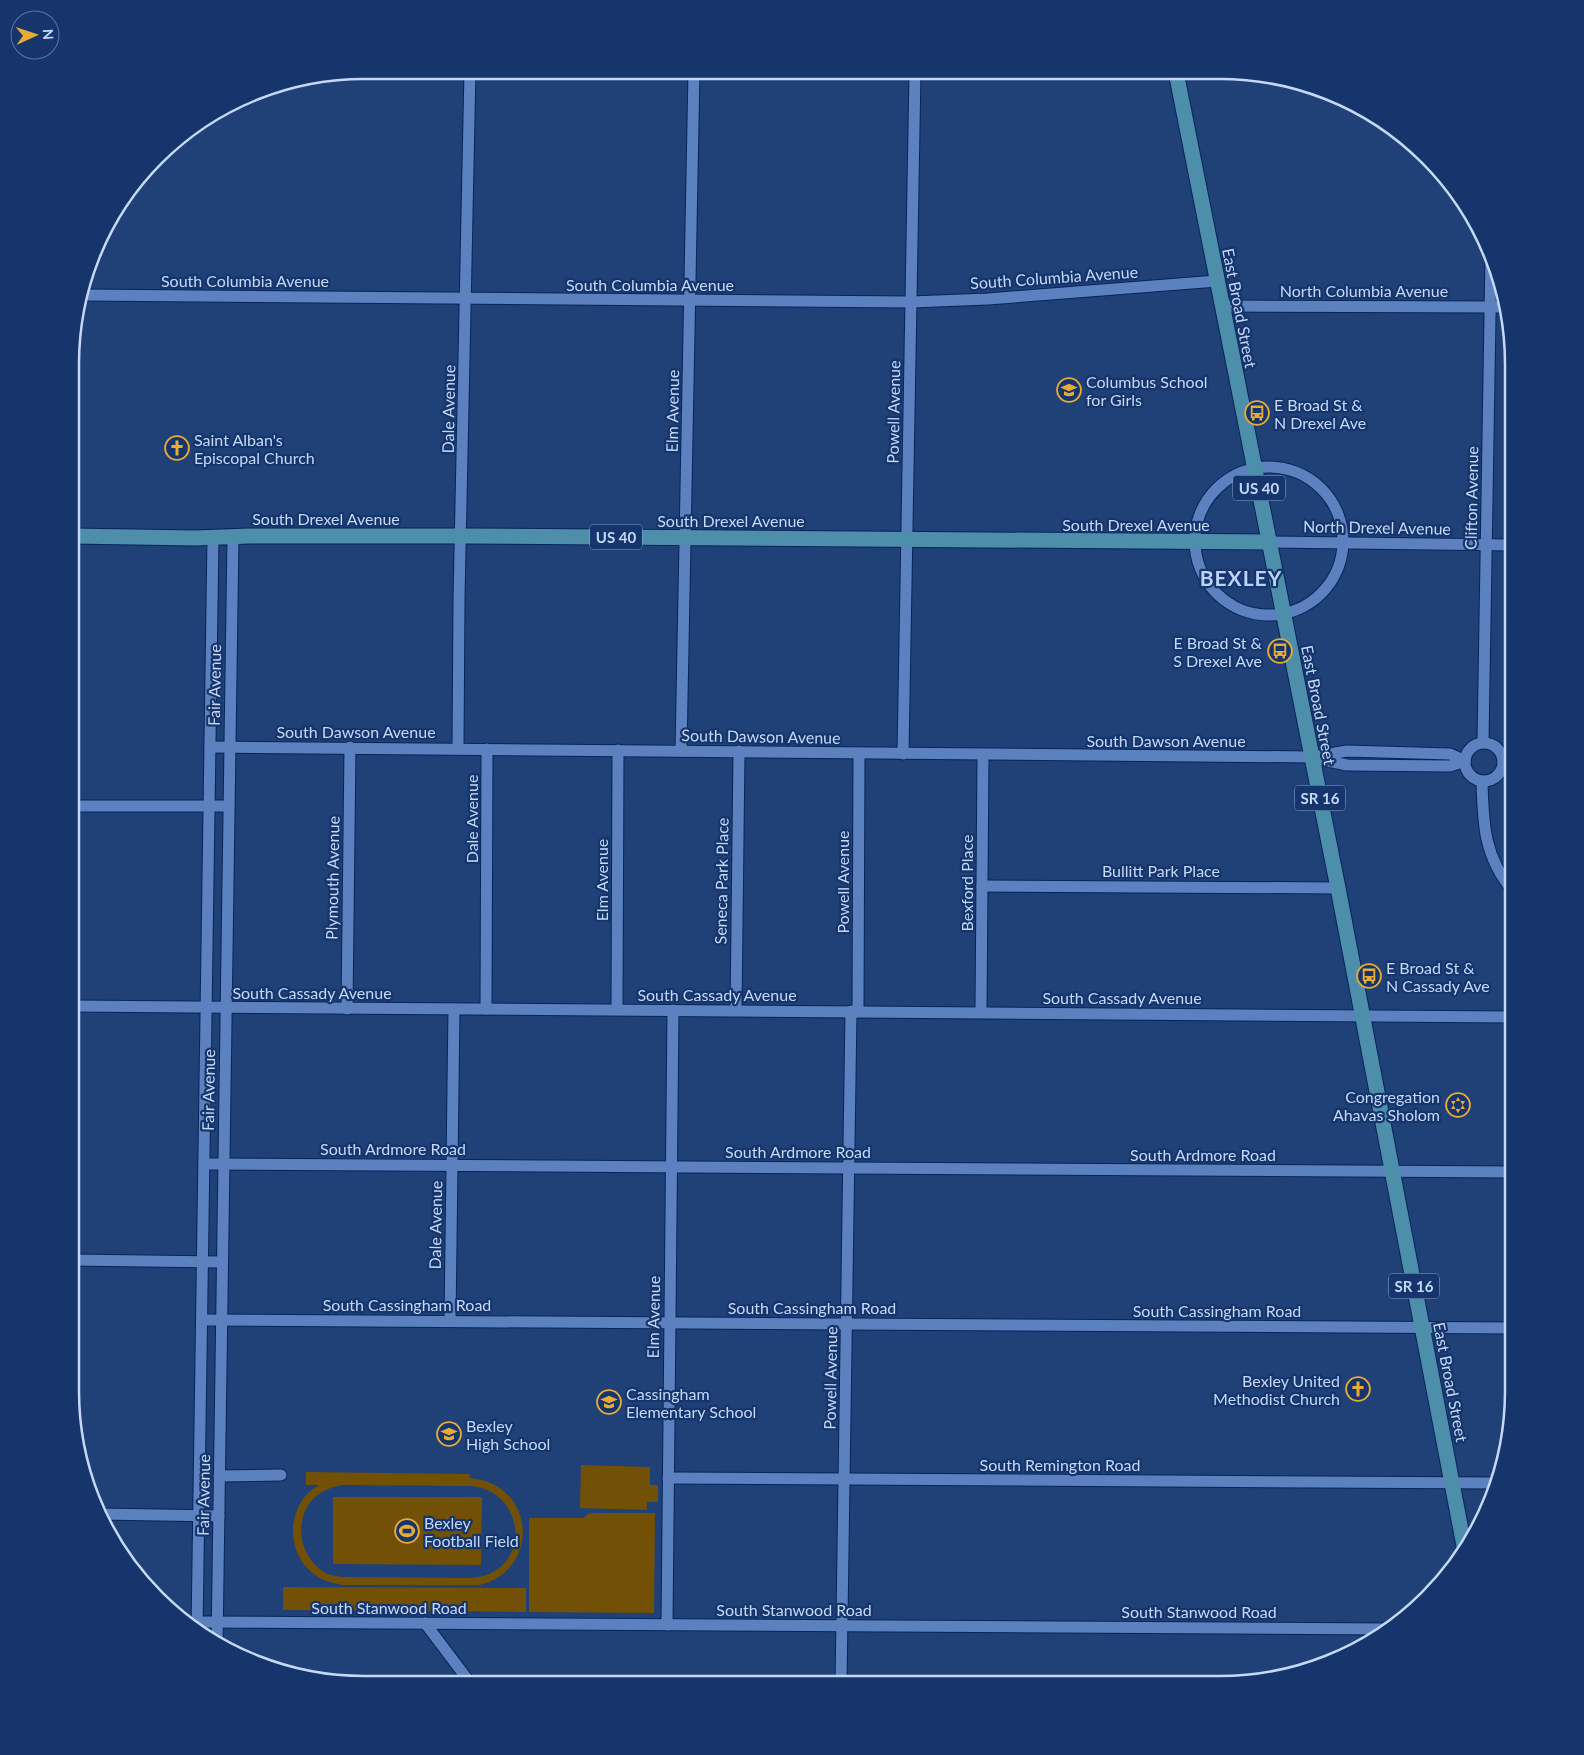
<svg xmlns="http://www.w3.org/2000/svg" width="1584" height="1755" font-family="Lato,sans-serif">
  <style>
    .green { fill: #725106; fill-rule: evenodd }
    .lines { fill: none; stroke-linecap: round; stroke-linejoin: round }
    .minor-casing { stroke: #06255a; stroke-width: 13 }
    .major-casing { stroke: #06255a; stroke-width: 17 }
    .minor { stroke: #5d81be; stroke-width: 11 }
    .major { stroke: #4d8eaa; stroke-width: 15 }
    .labels { text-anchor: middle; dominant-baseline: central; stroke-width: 4.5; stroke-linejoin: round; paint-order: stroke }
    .shield { fill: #15356c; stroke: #90a8cf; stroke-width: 1 }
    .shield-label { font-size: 15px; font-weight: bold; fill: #c4d9fa }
    .street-label { font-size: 16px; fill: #c4d9fa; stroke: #15356c }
    .poi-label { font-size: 16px; fill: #c4d9fa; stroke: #15356c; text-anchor: start }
    .district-label { font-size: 21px; font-weight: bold; letter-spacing: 1px; fill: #bbd3fb; stroke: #15356c }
    .rim { fill: none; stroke: #c4d9fa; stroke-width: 2.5 }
  </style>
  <rect width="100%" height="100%" fill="#204078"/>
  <!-- green -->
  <g class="green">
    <path d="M581,1465L650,1467V1485H658V1502H647V1510L580,1508Z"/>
    <path d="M306,1472L470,1474L469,1478C534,1482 543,1568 480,1585H342C335,1583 327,1582 320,1578C290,1561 284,1520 307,1494C310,1491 315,1488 319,1485H306ZM343,1485L470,1486C519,1489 533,1554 489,1574C483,1577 476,1577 470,1578L343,1577C335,1576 327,1575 321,1570C293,1549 294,1503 328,1489C332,1487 338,1486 343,1485Z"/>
    <path d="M333,1497H482L481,1565L333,1564Z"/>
    <path d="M590,1513H655L654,1613L529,1612V1518H583Z"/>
    <path d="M283,1587L526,1588V1612L283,1610Z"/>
  </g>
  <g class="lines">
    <!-- minor casing -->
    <g class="minor-casing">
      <g id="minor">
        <path d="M83,295L911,302L988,299L1217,281"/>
        <path d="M1222,306L1506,307"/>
        <circle cx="1269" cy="541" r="74"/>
        <path d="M1269,542L1513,545"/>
        <path d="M1483,742L1491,255"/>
        <circle cx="1484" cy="762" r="19"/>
        <path d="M210,747L1312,757L1347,751L1450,754L1465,761"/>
        <path d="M458,748L459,599L470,70"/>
        <path d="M681,751L694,71"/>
        <path d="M903,754L915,72"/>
        <path d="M1318,759L1347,765L1450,766L1465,761"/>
        <path d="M1482,781C1483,824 1484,857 1513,891"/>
        <path d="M72,806H229"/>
        <path d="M982,886L1338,888"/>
        <path d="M71,1006L1513,1017"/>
        <path d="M347,1009L350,747"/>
        <path d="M486,1009L487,749"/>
        <path d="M617,1009L618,750"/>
        <path d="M736,1010L739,751"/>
        <path d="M858,1012L859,753"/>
        <path d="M981,1012L983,755"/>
        <path d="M204,1164L1513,1172"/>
        <path d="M71,1260L222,1262"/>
        <path d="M202,1320L1513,1328"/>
        <path d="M450,1321L454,1009"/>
        <path d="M219,1476L281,1475"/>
        <path d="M668,1478L1497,1483"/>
        <path d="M100,1514L219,1516"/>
        <path d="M198,1622L1391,1629"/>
        <path d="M425,1623L471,1684"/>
        <path d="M667,1625L673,1010"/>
        <path d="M197,1631L213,537"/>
        <path d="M217,1645L233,536"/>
        <path d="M841,1684L851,1011"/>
      </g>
    </g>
    <!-- major casing -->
    <g class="major-casing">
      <g id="major">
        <path d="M1176,72L1338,888L1465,1551"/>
        <path d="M72,536L195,538L249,536H461L1269,542"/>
      </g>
    </g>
    <!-- minor -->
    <use href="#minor" class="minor"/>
    <!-- major -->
    <use href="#major" class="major"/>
  </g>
  <!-- icons -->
  <defs>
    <g id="school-ring" transform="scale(1.25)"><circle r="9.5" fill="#15356c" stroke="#e7ac36" stroke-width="1.5"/><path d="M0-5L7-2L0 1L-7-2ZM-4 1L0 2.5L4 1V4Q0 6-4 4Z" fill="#e7ac36"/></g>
    <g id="bus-ring" transform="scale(1.25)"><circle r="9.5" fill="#15356c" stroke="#e7ac36" stroke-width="1.5"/><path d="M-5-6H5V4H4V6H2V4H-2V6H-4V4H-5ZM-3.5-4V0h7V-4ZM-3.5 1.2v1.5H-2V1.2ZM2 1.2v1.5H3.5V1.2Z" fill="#e7ac36"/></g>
    <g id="church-ring" transform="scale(1.25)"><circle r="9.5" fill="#15356c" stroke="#e7ac36" stroke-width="1.5"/><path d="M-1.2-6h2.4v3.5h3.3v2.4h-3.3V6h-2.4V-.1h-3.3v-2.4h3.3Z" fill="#e7ac36"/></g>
    <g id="synagogue-ring" transform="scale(1.25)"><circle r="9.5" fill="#15356c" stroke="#e7ac36" stroke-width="1.5"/><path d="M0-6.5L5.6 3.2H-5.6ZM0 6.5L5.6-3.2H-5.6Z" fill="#e7ac36"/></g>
    <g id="stadium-ring" transform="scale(1.25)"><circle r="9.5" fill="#15356c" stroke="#e7ac36" stroke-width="1.5"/><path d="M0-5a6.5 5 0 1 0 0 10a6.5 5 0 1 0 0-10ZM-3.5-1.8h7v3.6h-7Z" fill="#e7ac36"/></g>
  </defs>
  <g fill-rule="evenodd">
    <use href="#school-ring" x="1069" y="390"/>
    <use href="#bus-ring" x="1257" y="413"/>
    <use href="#church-ring" x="177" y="448"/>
    <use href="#bus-ring" x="1280" y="651"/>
    <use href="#bus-ring" x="1369" y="976"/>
    <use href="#synagogue-ring" x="1458" y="1105"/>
    <use href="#church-ring" x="1358" y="1389"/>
    <use href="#school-ring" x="609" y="1402"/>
    <use href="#school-ring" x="449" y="1434"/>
    <use href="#stadium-ring" x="407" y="1531"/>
  </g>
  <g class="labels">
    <!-- shield labels -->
    <g class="shield">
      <rect x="1233" y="475.5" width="52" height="25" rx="4"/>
      <rect x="590" y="524.5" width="52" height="25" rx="4"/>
      <rect x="1295" y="785.5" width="50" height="25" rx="4"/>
      <rect x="1389" y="1273.5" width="50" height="25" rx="4"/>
    </g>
    <g class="shield-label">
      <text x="1259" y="488">US 40</text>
      <text x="616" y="537">US 40</text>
      <text x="1320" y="798">SR 16</text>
      <text x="1414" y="1286">SR 16</text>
    </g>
    <!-- street labels -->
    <g class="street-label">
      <text transform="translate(1054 277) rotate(-4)">South Columbia Avenue</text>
      <text x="245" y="280">South Columbia Avenue</text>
      <text x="650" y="284">South Columbia Avenue</text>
      <text x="1364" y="290">North Columbia Avenue</text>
      <text transform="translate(1240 308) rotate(79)">East Broad Street</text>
      <text transform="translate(448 409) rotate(-89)">Dale Avenue</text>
      <text transform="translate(672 411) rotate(-89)">Elm Avenue</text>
      <text transform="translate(893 412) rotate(-89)">Powell Avenue</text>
      <text transform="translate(1471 498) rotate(-89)">Clifton Avenue</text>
      <text x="326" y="518">South Drexel Avenue</text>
      <text x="731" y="520">South Drexel Avenue</text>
      <text x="1136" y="524">South Drexel Avenue</text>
      <text transform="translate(1377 527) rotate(1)">North Drexel Avenue</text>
      <text transform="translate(214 685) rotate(-89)">Fair Avenue</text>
      <text transform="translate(1319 705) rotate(79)">East Broad Street</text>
      <text x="356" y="731">South Dawson Avenue</text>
      <text transform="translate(761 736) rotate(1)">South Dawson Avenue</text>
      <text x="1166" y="740">South Dawson Avenue</text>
      <text transform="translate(471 819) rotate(-90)">Dale Avenue</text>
      <text x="1161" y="870">Bullitt Park Place</text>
      <text transform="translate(332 878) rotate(-89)">Plymouth Avenue</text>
      <text transform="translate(601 880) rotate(-90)">Elm Avenue</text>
      <text transform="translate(721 881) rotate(-89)">Seneca Park Place</text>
      <text transform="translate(842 882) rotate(-90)">Powell Avenue</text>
      <text transform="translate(966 883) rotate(-90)">Bexford Place</text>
      <text x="312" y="992">South Cassady Avenue</text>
      <text x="717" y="994">South Cassady Avenue</text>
      <text x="1122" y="997">South Cassady Avenue</text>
      <text transform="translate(208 1090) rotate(-89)">Fair Avenue</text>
      <text x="393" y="1148">South Ardmore Road</text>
      <text x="798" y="1151">South Ardmore Road</text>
      <text x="1203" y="1154">South Ardmore Road</text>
      <text transform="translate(435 1225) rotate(-89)">Dale Avenue</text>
      <text x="407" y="1304">South Cassingham Road</text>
      <text x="812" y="1307">South Cassingham Road</text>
      <text x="1217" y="1310">South Cassingham Road</text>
      <text transform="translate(653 1317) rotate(-89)">Elm Avenue</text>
      <text transform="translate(830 1378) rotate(-89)">Powell Avenue</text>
      <text transform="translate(1451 1382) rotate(79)">East Broad Street</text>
      <text x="1060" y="1464">South Remington Road</text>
      <text transform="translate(203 1495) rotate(-89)">Fair Avenue</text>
      <text x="389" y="1607">South Stanwood Road</text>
      <text x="794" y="1609">South Stanwood Road</text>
      <text x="1199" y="1611">South Stanwood Road</text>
    </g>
    <!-- poi labels -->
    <g class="poi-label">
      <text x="1086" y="381">Columbus School<tspan x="1086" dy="18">for Girls</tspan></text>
      <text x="1274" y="404">E Broad St &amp;<tspan x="1274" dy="18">N Drexel Ave</tspan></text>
      <text x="194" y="439">Saint Alban's<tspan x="194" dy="18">Episcopal Church</tspan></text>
      <text x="1262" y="642" text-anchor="end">E Broad St &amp;<tspan x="1262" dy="18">S Drexel Ave</tspan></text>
      <text x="1386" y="967">E Broad St &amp;<tspan x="1386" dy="18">N Cassady Ave</tspan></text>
      <text x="1440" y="1096" text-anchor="end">Congregation<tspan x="1440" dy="18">Ahavas Sholom</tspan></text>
      <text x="1340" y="1380" text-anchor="end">Bexley United<tspan x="1340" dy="18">Methodist Church</tspan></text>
      <text x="626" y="1393">Cassingham<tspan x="626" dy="18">Elementary School</tspan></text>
      <text x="466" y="1425">Bexley<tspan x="466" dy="18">High School</tspan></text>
      <text x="424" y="1522">Bexley<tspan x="424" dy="18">Football Field</tspan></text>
    </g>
    <!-- district labels -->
    <g class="district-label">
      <text x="1241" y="577">BEXLEY</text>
    </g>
  </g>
  <!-- crop -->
  <path d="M0 0H1584V1755H0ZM364 79H1220A285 285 0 0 1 1505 364V1391A285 285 0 0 1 1220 1676H364A285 285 0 0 1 79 1391V364A285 285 0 0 1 364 79Z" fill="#15356c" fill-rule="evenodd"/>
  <path class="rim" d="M364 79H1220A285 285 0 0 1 1505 364V1391A285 285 0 0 1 1220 1676H364A285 285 0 0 1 79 1391V364A285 285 0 0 1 364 79Z"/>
  <!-- north arrow -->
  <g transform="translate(35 35) rotate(87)"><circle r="24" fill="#15356c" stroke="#5b77a5"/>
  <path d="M0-4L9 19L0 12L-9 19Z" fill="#e7ac36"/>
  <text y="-8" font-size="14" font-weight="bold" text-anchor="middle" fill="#c4d9fa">N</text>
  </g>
</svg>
